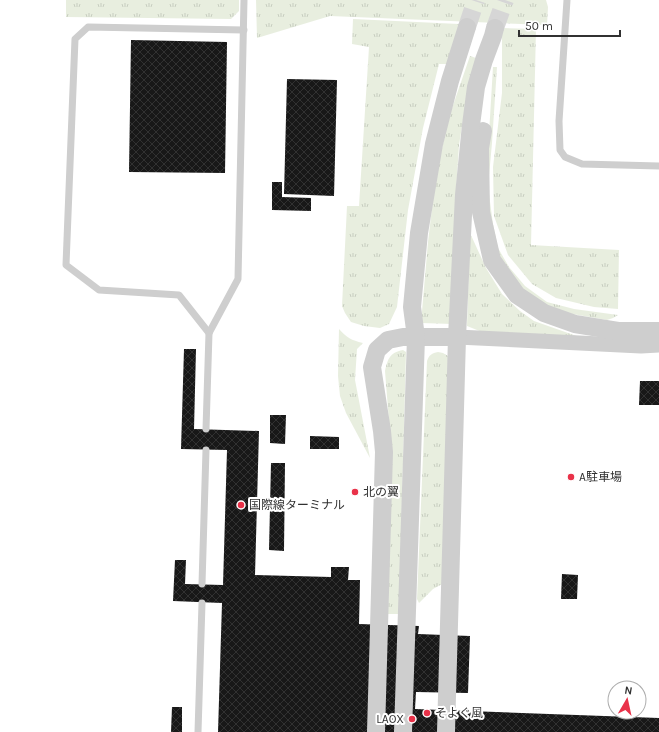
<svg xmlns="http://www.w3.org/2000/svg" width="659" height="732" font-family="Karla,'Noto Sans JP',sans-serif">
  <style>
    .grass { fill: url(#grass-tufts) }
    .building { fill: url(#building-cross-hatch) }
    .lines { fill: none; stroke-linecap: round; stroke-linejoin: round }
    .tertiary-tunnel { stroke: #d6d6d6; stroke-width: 18; stroke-dasharray: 18 9; stroke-linecap: butt }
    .service { stroke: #cecece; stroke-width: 7 }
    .minor { stroke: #cecece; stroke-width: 15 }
    .tertiary { stroke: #cecece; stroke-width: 18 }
    .poi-dot { fill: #e93249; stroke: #fff; stroke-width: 1.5 }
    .labels { text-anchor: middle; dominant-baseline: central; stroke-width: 4; stroke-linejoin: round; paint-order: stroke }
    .poi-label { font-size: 12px; fill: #313131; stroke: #fff; text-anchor: start }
  </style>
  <defs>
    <pattern id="grass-tufts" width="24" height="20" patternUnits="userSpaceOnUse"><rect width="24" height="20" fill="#e8eedf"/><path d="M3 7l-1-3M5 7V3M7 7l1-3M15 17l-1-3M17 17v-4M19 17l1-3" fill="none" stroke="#c7cdc0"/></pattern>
    <pattern id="building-cross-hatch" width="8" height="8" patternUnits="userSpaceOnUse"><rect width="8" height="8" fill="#181818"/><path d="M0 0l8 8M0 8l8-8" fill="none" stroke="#313131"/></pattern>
  </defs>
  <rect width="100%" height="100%" fill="#fff"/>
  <!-- grass -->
  <g class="grass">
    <path d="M66,0H239V11L231,19L66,17Z"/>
    <path d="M256,0H546L548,7L547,25L330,16L257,38Z"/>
    <path d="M353,19L459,24L448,64H439L423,128L408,210L397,307L389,324L380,328L364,326L351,322L345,313L342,306L347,206H359L369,47L352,44Z"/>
    <path d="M502,28L536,29L531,245L619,250L618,309L594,307L556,298L532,284L508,255L494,216L493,167L502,93Z"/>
    <path d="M470,56L476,58L468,89L459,145L456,191L452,324L421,323L428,242L436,174L450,114Z"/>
    <path d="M493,67H497L492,143L488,187L493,224L498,248L509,267L525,286L547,302L574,309L618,315L613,318L607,320L561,312L543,305L520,288L499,263L484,217Z"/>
    <path d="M470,233L486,268L502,294L520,311L534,321L585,339L482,332L467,326Z"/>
    <path d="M339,329C347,338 351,340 363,343L357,349L355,380L370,458L346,413L340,396L338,376Z"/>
    <path d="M403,350L406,352L399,614H388L391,447L385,371C388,359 389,353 403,350Z"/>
    <path d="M438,352L443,353L448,356L444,583L433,589L419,603L417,599L427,361C429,355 432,353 438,352Z"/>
  </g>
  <!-- building -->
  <g class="building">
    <path d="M131,40L227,42L225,173L129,172Z"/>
    <path d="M287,79L337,80L334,196L284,194Z"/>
    <path d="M272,182H282V197L311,198V211L272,210Z"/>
    <path d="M184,349H196L194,429L259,431L255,575L331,577V567H349L348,580H360L359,624L419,626L418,634L470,636L468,693L416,692L415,709L659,718V732H218L222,603L173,601L175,560H186L185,584L223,585L227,450L181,449Z"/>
    <path d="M640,381H659V405H639Z"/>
    <path d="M270,415H286L285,444L270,443Z"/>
    <path d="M310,436L339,437V449H310Z"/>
    <path d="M271,463H285L284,551L269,550Z"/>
    <path d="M562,574L578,575L577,599H561Z"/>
    <path d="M172,707H182V732H171Z"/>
  </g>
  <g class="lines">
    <!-- tertiary-tunnel -->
    <g class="tertiary-tunnel">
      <path d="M467,27L476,0"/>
      <path d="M495,28L505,0"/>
    </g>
    <!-- service -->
    <g class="service">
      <path d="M567,0L559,121L560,150L565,157L582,164L659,166"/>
      <path d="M209,333L179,295L99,290L66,265L75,39L88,27L244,30"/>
      <path d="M206,429L209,333L238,279L244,0"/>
      <path d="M202,584L206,450"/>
      <path d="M198,732L202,603"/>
    </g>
    <!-- minor -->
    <path class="minor" d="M457,337L641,346L659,345"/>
    <!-- tertiary -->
    <g class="tertiary">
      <path d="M483,131L480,148L481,212L492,260L517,295L544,313L575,324L618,331H659"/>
      <path d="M376,732L384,452L382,431L372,367L377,350L388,340L403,337H457"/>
      <path d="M403,732L416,337L412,307L419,233L434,144L450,81L467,27"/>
      <path d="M446,732L457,337L464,195L471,125L476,87L484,60L493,36L495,28"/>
    </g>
  </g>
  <!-- markers -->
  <g class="poi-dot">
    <circle cx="571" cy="477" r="4"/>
    <circle cx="355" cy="492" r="4"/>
    <circle cx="241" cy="505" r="4"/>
    <circle cx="427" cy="713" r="4"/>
    <circle cx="412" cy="719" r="4"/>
  </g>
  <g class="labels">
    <!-- poi labels -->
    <g class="poi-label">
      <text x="579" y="477">A駐車場</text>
      <text x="363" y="492">北の翼</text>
      <text x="249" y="505">国際線ターミナル</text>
      <text x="435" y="713">そよぐ風</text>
      <text x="404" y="719" text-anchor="end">LAOX</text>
    </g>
  </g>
  <!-- north arrow -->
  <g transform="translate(627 700) rotate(9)"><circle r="19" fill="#ffffff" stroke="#adadad"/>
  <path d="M0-3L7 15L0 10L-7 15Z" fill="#e93249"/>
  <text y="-6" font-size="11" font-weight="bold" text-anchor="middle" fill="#313131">N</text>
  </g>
  <!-- scale -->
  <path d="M519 30v6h101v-6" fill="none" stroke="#313131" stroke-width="2"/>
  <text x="525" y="30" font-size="12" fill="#313131" stroke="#ffffff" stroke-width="3" paint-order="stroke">50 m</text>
</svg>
